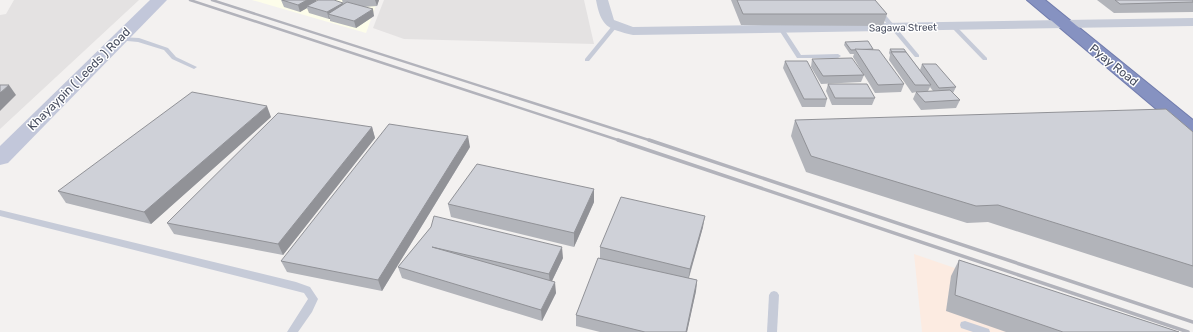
<svg xmlns="http://www.w3.org/2000/svg" width="1193" height="332" font-family="Rubik,sans-serif">
  <style>
    .commercial { fill: #fdfdea }
    .education { fill: #e4e2e2 }
    .medical { fill: #fcebe1 }
    .lines { fill: none; stroke-linecap: round; stroke-linejoin: round }
    .highway-casing { stroke: #717cad; stroke-width: 2 }
    .lane { fill: #c6cbd8; fill-rule: evenodd }
    .street { fill: #c6cbd8; fill-rule: evenodd }
    .secondary { fill: #c2c7da; fill-rule: evenodd }
    .highway { fill: #8692c1; fill-rule: evenodd }
    .rail-far1 { stroke: #b2b3bb; stroke-width: 2.5 }
    .rail { stroke: #b2b3bb; stroke-width: 3.5 }
    .wall { fill: #b2b4ba; fill-rule: evenodd }
    .shaded-wall { fill: #919297 }
    .building { fill: #cfd1d8; stroke: #919297 }
    .labels { text-anchor: middle; dominant-baseline: central; stroke-width: 3; stroke-linejoin: round; paint-order: stroke }
    .far-street-label { font-size: 10px; fill: #474d5f; stroke: #fff }
    .street-label { font-size: 12px; fill: #474d5f; stroke: #fff }
  </style>
  <rect width="100%" height="100%" fill="#f3f1f0"/>
  <!-- commercial -->
  <path class="commercial" d="M252,0H378L366,33Z"/>
  <!-- education -->
  <g class="education">
    <path d="M14,0H139L0,129V15L6,14Z"/>
    <path d="M384,0H584L594,44L404,39L373,28Z"/>
  </g>
  <!-- medical -->
  <path class="medical" d="M914,254L1141,332H922Z"/>
  <g class="lines">
    <!-- highway casing -->
    <g class="highway-casing">
      <path id="highway" d="M1027,0H1045L1193,120V136L1186,134Z"/>
    </g>
    <!-- lane -->
    <g class="lane">
      <path d="M867,0H873L919,55V57H915Z"/>
      <path d="M614,25L616,26V28L589,61H585V59L612,26Z"/>
      <path d="M954,25L956,26L987,58V60H983L952,28V26Z"/>
      <path d="M782,28L784,29L801,55L838,54L841,56L838,58H797L779,30Z"/>
      <path d="M119,37L139,38L168,48L176,57L197,67L194,69L172,59L164,50L138,42L117,40V38Z"/>
      <path d="M0,210L296,282L310,287L318,299L312,312L298,332H287L308,299L304,293L0,216Z"/>
      <path d="M774,291L777,292L779,295L777,332H767L769,295L771,292Z"/>
      <path d="M965,321L989,329L990,332H973L961,328L960,325L961,322Z"/>
    </g>
    <!-- street -->
    <path class="street" d="M596,0H608L614,20L633,27L1193,18V26L633,35C608,29 601,27 596,0Z"/>
    <!-- secondary -->
    <path class="secondary" d="M150,0H167L8,163L0,165V146Z"/>
    <!-- highway -->
    <use href="#highway" class="highway"/>
    <!-- rail-far1 -->
    <g class="rail-far1">
      <path d="M190,0L621,141"/>
      <path d="M212,0L652,141"/>
    </g>
    <!-- rail -->
    <g class="rail">
      <path d="M618,140L1188,332"/>
      <path d="M649,140L1193,322"/>
    </g>
  </g>
  <!-- wall -->
  <g class="wall">
    <path d="M281,0L316,1L343,3L342,0H379L377,6L363,7L374,16L356,28L330,21V19H329L309,13L307,8L300,12L284,7Z"/>
    <path d="M731,0H875L887,14L883,26L741,25Z"/>
    <path d="M1097,0H1193V12L1114,13Z"/>
    <path d="M845,42L873,49L904,84L901,92L875,93L853,57L854,54H850L844,45Z"/>
    <path d="M890,49L906,52L920,70L922,64L956,87L953,93L960,100L956,108L921,110L913,99L916,92L912,93L889,60L890,55L889,53ZM930,87L933,91H928Z"/>
    <path d="M812,59L864,75L861,82L821,84L811,67Z"/>
    <path d="M785,61L827,99L825,107H802L783,68Z"/>
    <path d="M828,84L875,98L872,105H832L826,91Z"/>
    <path d="M271,117L151,224L66,203L58,191Z"/>
    <path d="M795,120L1193,132V288L988,222L967,223L806,172L791,136Z"/>
    <path d="M372,127L375,138L283,255L174,234L167,223Z"/>
    <path d="M470,147L382,291L287,272L281,261Z"/>
    <path d="M594,202L574,247L451,217L448,204Z"/>
    <path d="M431,227L563,258L552,281L556,293L542,321L402,278L398,267Z"/>
    <path d="M703,227L689,278L697,280L696,291L687,332H600L576,326V315L600,258V247Z"/>
    <path d="M959,260L1179,332H1006L946,311L951,276Z"/>
  </g>
  <!-- shaded-wall -->
  <g class="shaded-wall">
    <path d="M307,0H316L317,3L307,6V8L300,12L298,5Z"/>
    <path d="M375,0H379L377,6Z"/>
    <path d="M343,3L345,10L328,14L330,19H329L327,12Z"/>
    <path d="M373,9L374,16L356,28L354,21Z"/>
    <path d="M9,85L16,95L0,111V93Z"/>
    <path d="M267,106L271,117L151,224L144,212Z"/>
    <path d="M372,127L375,138L283,255L278,244Z"/>
    <path d="M468,136L470,147L382,291L378,280Z"/>
    <path d="M594,189V202L574,247V233Z"/>
    <path d="M705,216L703,227L688,280L690,269Z"/>
    <path d="M562,247L563,258L550,285L549,274Z"/>
    <path d="M697,280L696,291L687,332H686Z"/>
    <path d="M555,282L556,293L542,321L541,310Z"/>
  </g>
  <!-- building -->
  <g class="building">
    <path d="M282,0H307L298,5Z"/>
    <path d="M318,0H334L343,3L327,12L307,6Z"/>
    <path d="M737,0H875L887,14H743Z"/>
    <path d="M1115,0H1193V2L1120,4Z"/>
    <path d="M347,2L373,9L354,21L328,14Z"/>
    <path d="M868,41L873,49L851,50L845,42Z"/>
    <path d="M855,49L879,50L904,84L878,85Z"/>
    <path d="M890,49H904L906,52H892Z"/>
    <path d="M891,52H906L931,85H915Z"/>
    <path d="M852,58L864,75L823,76L812,59Z"/>
    <path d="M785,61H807L827,99H804Z"/>
    <path d="M922,64H936L956,87L939,88Z"/>
    <path d="M828,84H867L875,98H835Z"/>
    <path d="M0,85H9L0,93Z"/>
    <path d="M950,90L960,100L925,102L916,92Z"/>
    <path d="M192,92L267,106L144,212L58,191Z"/>
    <path d="M1166,109L1193,132V266L998,205L976,206L811,156L795,120Z"/>
    <path d="M278,113L372,127L278,244L167,223Z"/>
    <path d="M389,124L468,136L378,280L281,261Z"/>
    <path d="M477,164L594,189L574,233L448,204Z"/>
    <path d="M621,197L705,216L690,269L600,247Z"/>
    <path d="M434,216L562,247L549,274L432,247L555,282L541,310L398,267L431,227Z"/>
    <path d="M598,258L697,280L686,332H645L576,315Z"/>
    <path d="M959,260L1179,332H1063L955,295Z"/>
  </g>
  <g class="labels">
    <!-- far-street labels -->
    <g class="far-street-label">
      <text transform="translate(903 28) rotate(-1)">Sagawa Street</text>
    </g>
    <!-- street labels -->
    <g class="street-label">
      <text transform="translate(1114 65) rotate(39)">Pyay Road</text>
      <text transform="translate(79 79) rotate(-45)">Khayaypin ( Leeds ) Road</text>
    </g>
  </g>
</svg>
